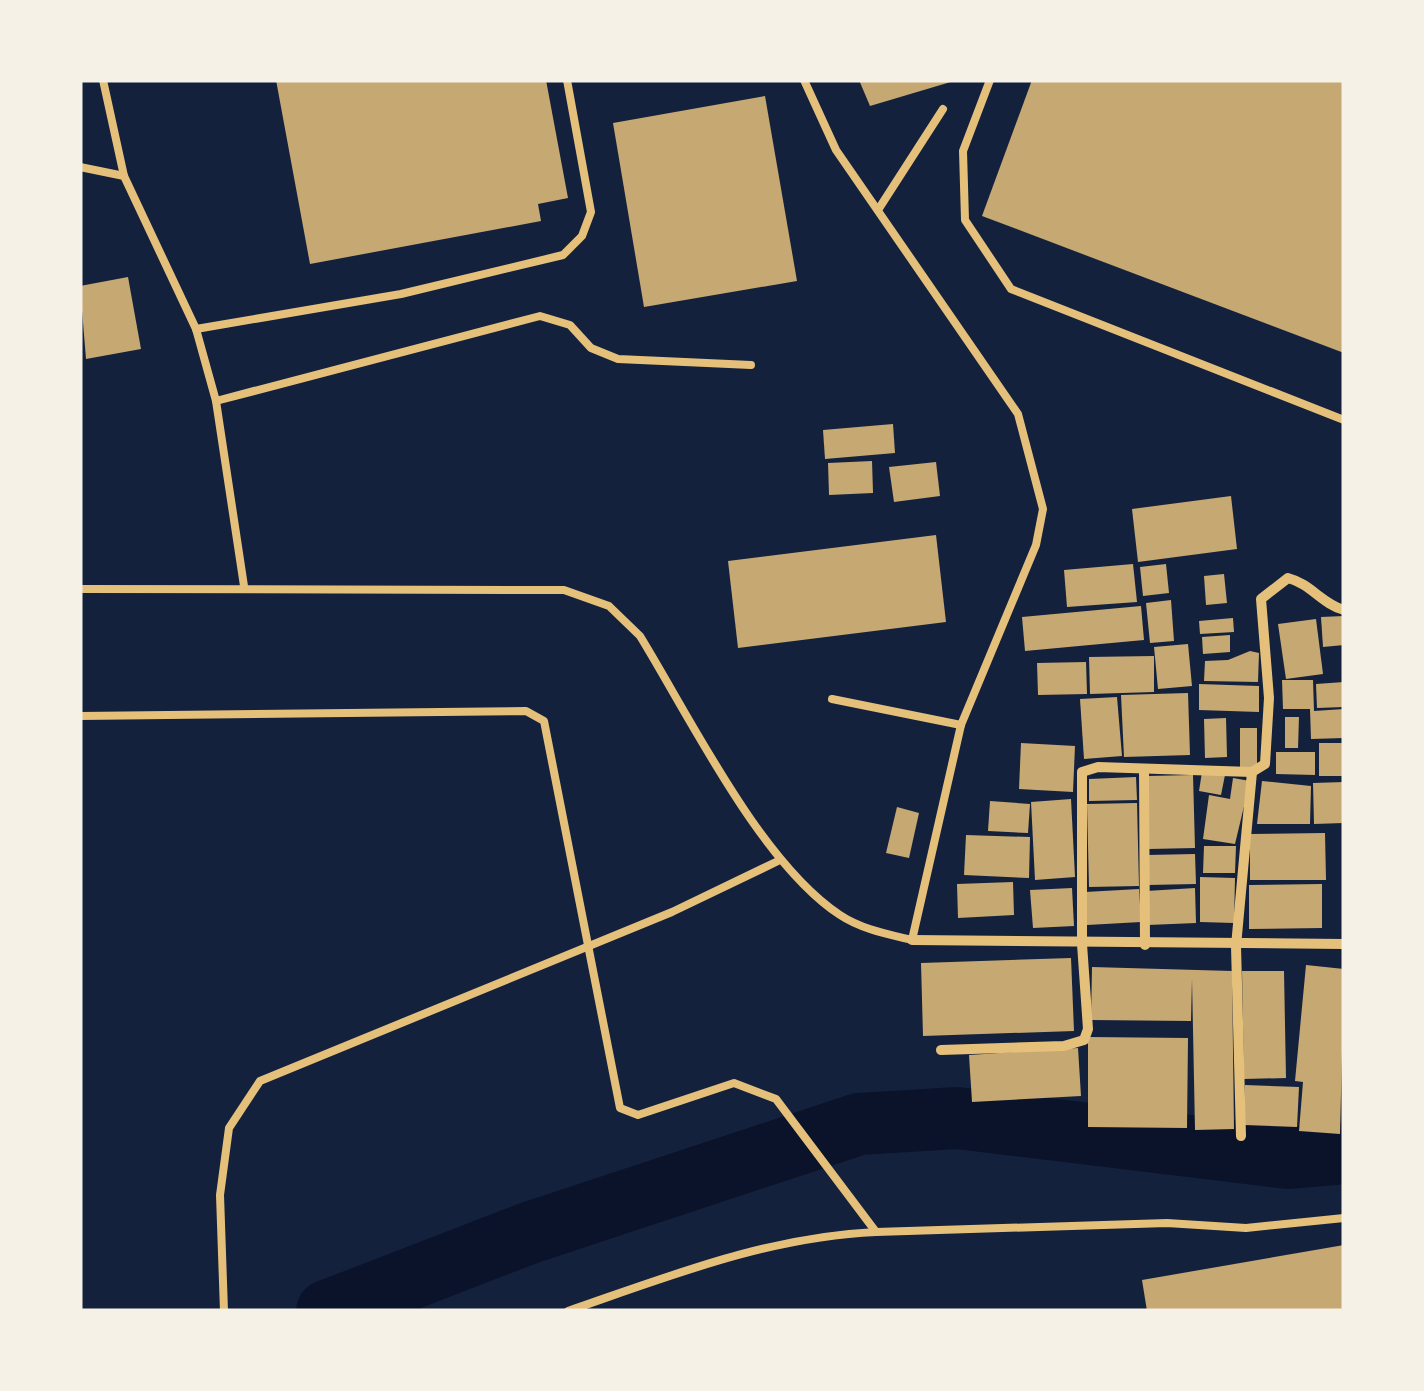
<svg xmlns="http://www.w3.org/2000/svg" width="1424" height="1391" font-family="'Space Grotesk',sans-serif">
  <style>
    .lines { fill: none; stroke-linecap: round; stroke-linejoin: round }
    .river { stroke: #0b132b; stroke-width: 62 }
    .building { fill: #c6a872 }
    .service { stroke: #e5c07b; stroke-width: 8 }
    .minor { stroke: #e5c07b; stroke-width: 10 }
  </style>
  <rect width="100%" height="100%" fill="#14213d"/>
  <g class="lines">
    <!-- river -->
    <path class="river" d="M327,1311L529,1233L859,1124L957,1118L1288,1158L1344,1153"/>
  </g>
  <!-- building -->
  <g class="building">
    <path d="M276,80H546L568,198L538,204L541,221L310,264Z"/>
    <path d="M859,80H954V81L870,106Z"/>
    <path d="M1032,80H1344V353L982,216Z"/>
    <path d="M765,96L797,281L644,307L613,123Z"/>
    <path d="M128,277L141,349L86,359L80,286Z"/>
    <path d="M893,424L895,453L825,459L823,430Z"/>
    <path d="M872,461L873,493L829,495L828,463Z"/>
    <path d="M936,462L940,496L894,502L889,467Z"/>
    <path d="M1231,496L1237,549L1138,562L1132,509Z"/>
    <path d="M936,535L946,622L738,648L728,561Z"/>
    <path d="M1133,564L1137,602L1067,607L1064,570Z"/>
    <path d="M1166,564L1169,593L1143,596L1140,567Z"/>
    <path d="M1224,574L1227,603L1206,605L1204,576Z"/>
    <path d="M1171,600L1174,641L1150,643L1146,603Z"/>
    <path d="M1141,606L1144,640L1025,651L1022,617Z"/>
    <path d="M1344,616V645L1323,647L1321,617Z"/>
    <path d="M1233,618L1234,632L1200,634L1199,621Z"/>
    <path d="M1316,619L1323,674L1286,679L1278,624Z"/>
    <path d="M1230,635V652L1203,654L1202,637Z"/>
    <path d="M1188,644L1192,686L1158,689L1154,647Z"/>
    <path d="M1250,651L1259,653L1258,682L1204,681L1205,661L1228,660Z"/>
    <path d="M1154,656V692L1090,694L1089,657Z"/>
    <path d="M1086,662L1087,694L1038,695L1037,663Z"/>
    <path d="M1282,680H1313L1314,711L1344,709V738L1311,739L1310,709H1283Z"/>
    <path d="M1344,682V707L1317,708L1316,684Z"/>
    <path d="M1199,684L1259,686V712L1199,710Z"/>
    <path d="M1188,693L1190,755L1124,757L1121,695Z"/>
    <path d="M1117,697L1122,756L1084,759L1080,699Z"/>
    <path d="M1285,717H1299L1298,748H1285Z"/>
    <path d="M1226,718L1227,757L1205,758L1204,719Z"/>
    <rect x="1240" y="728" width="17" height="39"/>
    <path d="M1021,743L1075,746L1073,792L1019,789Z"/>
    <rect x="1319" y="743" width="25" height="33"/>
    <path d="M1276,752H1315V775L1276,774Z"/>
    <path d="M1202,772L1225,775L1221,795L1199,791Z"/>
    <path d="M1193,775L1195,848L1149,849L1147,776Z"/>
    <path d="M1136,777L1137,800L1089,801V779Z"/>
    <path d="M1233,778L1250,781L1235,844L1203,839L1209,795L1230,799Z"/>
    <path d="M1262,781L1311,786L1310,824H1257Z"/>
    <path d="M1344,782V823L1314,824L1313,783Z"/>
    <path d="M1071,799L1075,877L1035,880L1031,802Z"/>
    <path d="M990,801L1030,804L1028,833L988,831Z"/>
    <path d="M1137,803L1139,886L1089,887L1087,804Z"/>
    <path d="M897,807L919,813L909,858L886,853Z"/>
    <path d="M1325,833L1326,880H1250V834Z"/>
    <path d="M966,835L1030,837L1029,878L964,875Z"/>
    <path d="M1204,846H1236L1235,873H1203Z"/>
    <path d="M1195,854L1196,884L1148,885L1147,855Z"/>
    <path d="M1200,877L1235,878L1234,923L1200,922Z"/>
    <path d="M1013,882L1014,915L958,918L957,884Z"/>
    <path d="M1322,884V928L1249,929V885Z"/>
    <path d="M1072,888L1074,926L1033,928L1030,890Z"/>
    <path d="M1195,888L1196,923L1148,925L1146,891Z"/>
    <path d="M1139,889L1141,922L1087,925L1085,892Z"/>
    <path d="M1071,958L1074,1031L923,1036L921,963Z"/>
    <path d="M1306,965L1344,969L1340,1134L1299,1131L1303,1082L1295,1081Z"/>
    <path d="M1092,967L1232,971L1234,1129L1195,1130L1192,979L1191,1021L1091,1020Z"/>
    <path d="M1242,971H1284L1286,1078L1244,1079Z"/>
    <path d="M1088,1037L1188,1038L1187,1128L1088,1127Z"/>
    <path d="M1078,1048L1081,1096L972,1102L969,1055Z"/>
    <path d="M1245,1085L1299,1087L1297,1127L1244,1125Z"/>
    <path d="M1344,1245V1311H1147L1142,1280Z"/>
  </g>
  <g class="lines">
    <!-- service -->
    <g class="service">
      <path d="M103,80L124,176"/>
      <path d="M990,80L963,151L965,220L1011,289L1344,420"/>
      <path d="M80,167L124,176L196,329L216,401L244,586"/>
      <path d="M878,210L943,109"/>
      <path d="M196,329L401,294L563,255L582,236L591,212L567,80"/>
      <path d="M216,401L540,316L570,325L591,348L618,359L751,365"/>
      <path d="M80,589L564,590L609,606L640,636C691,719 760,862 840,915C861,929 887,934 912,940L961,725L1036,545L1043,509L1018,414L836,150L804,80"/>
      <path d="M832,699L961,725"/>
      <path d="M80,716L526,711L544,721L620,1108L638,1115L734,1083L776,1099L876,1232L1167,1223L1246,1228L1344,1218"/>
      <path d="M224,1311L220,1195L229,1128L260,1081L672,912L778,861"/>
      <path d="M568,1311C670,1276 767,1237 876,1232"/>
    </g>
    <!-- minor -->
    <g class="minor">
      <path d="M1144,769L1145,945"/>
      <path d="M912,940L1344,944"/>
      <path d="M941,1050L1064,1046L1084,1040L1088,1029L1082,944V772L1098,767L1252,772"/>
      <path d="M1241,1136L1236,946L1252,772L1265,764L1269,698L1261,599L1288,578C1311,584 1322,604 1344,610"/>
    </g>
  </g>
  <!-- border -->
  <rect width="1424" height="1391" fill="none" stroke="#f6f1e7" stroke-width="165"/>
</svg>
